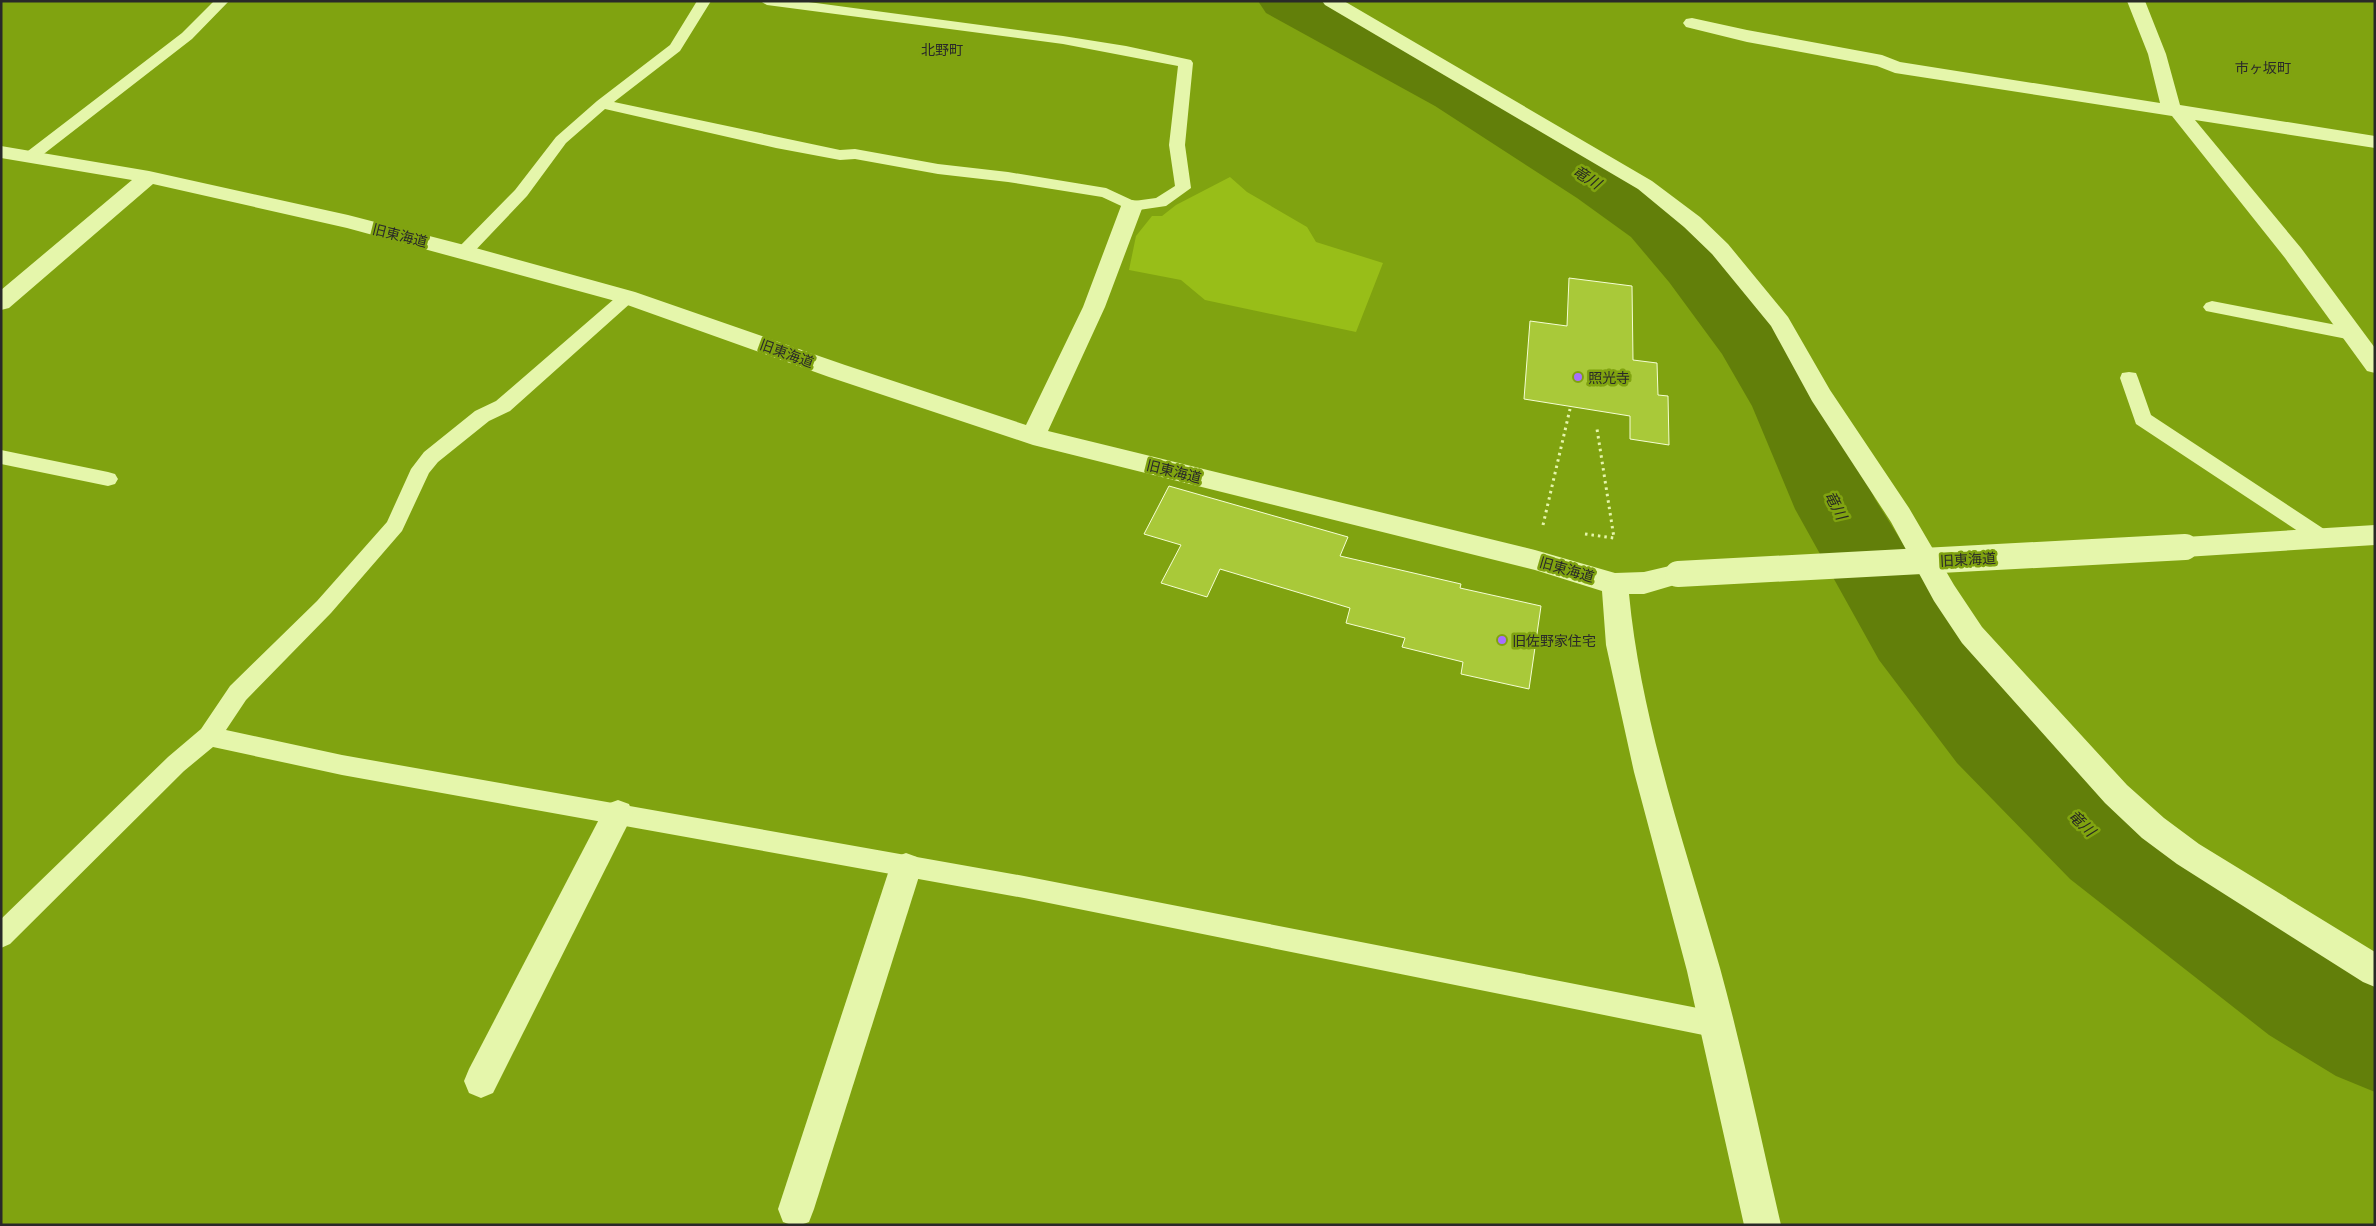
<svg xmlns="http://www.w3.org/2000/svg" width="2376" height="1226" font-family="Manrope,'Noto Sans JP',sans-serif">
  <style>
    .green { fill: #98be18 }
    .lines { fill: none; stroke-linecap: round; stroke-linejoin: round }
    .river { fill: #627f0a; fill-rule: evenodd }
    .building { fill: #a9c939; stroke: #f5fed4 }
    .path { stroke: #e5f6ab; stroke-width: 3; stroke-dasharray: 2.5 4; stroke-linecap: butt }
    .service { fill: #e5f6ab; fill-rule: evenodd }
    .minor { fill: #e5f6ab; fill-rule: evenodd }
    .tertiary { fill: #e5f6ab; fill-rule: evenodd }
    .tertiary-bridge { stroke: #e5f6ab; stroke-width: 26 }
    .poi-dot { fill: #a76fff; stroke: #80a310; stroke-width: 2 }
    .labels { text-anchor: middle; dominant-baseline: central; stroke-width: 5; stroke-linejoin: round; paint-order: stroke }
    .far-quarter-label { font-size: 14px; fill: #292929; stroke: #80a310 }
    .street-label { font-size: 14px; fill: #292929; stroke: #80a310 }
    .poi-label { font-size: 14px; fill: #292929; stroke: #80a310; text-anchor: start }
    .water-label { font-size: 15px; font-style: italic; fill: #272822; stroke: #80a310 }
  </style>
  <rect width="100%" height="100%" fill="#80a310"/>
  <!-- green -->
  <path class="green" d="M1230,177L1247,192L1307,227L1316,242L1383,263L1356,332L1205,300L1181,280L1129,270L1136,236L1152,216H1162L1176,205Z"/>
  <g class="lines">
    <!-- river -->
    <path class="river" d="M1258,1H1332L1479,80L1625,168L1681,207L1721,250L1779,322L1832,406L1875,499L1943,608L2025,705L2142,813L2347,959L2375,975V1092L2336,1076L2269,1035L2070,879L1957,763L1879,660L1795,509L1752,406L1722,354L1669,282L1631,237L1577,198L1435,106L1266,13Z"/>
  </g>
  <!-- building -->
  <g class="building">
    <path d="M1569,278L1632,286L1633,360L1657,363L1658,395L1668,396L1669,445L1630,439V416L1524,399L1530,321L1567,326Z"/>
    <path d="M1169,486L1348,537L1340,556L1461,584L1460,588L1541,606L1529,689L1461,674L1463,662L1402,647L1405,638L1346,623L1350,608L1220,569L1207,597L1161,583L1181,545L1144,534Z"/>
  </g>
  <g class="lines">
    <!-- path -->
    <g class="path">
      <path d="M1543,525L1570,409"/>
      <path d="M1585,534L1614,538L1597,429"/>
    </g>
    <!-- service -->
    <g class="service">
      <path d="M214,1H229L192,39L36,160H24L22,157L24,154L182,33Z"/>
      <path d="M697,1H711L680,51L614,102L840,150L855,149L938,164L1008,172L1106,188L1134,201L1156,198L1175,186L1169,145L1178,66L1063,44L767,5L760,1H801L1063,36L1126,46L1191,60L1193,63L1185,145L1191,188L1166,206L1132,211L1102,197L1008,182L938,174L855,159L840,160L776,148L605,109L566,143L527,196L470,256H458L456,252L458,248L515,190L556,137L597,101L670,45Z"/>
      <path d="M627,291L633,293L636,297L633,301L510,411L489,421L438,462L429,473L402,531L331,613L246,700L226,730L342,755L1024,876L1718,1012L1727,1016L1731,1025L1727,1034L1718,1038L1024,898L342,775L213,747L184,771L10,944L1,948V919L168,757L201,729L230,686L317,601L387,522L411,469L424,452L475,411L496,401L621,293Z"/>
      <path d="M2212,301L2352,328L2358,330L2361,334L2358,338L2352,340L2206,311L2203,307L2206,303Z"/>
      <path d="M2129,372L2136,373L2138,378L2151,415L2330,533L2333,538L2330,543L2323,546L2316,543L2136,424L2120,378L2122,373Z"/>
      <path d="M1,450L108,472L115,474L118,479L115,484L108,486L1,464Z"/>
    </g>
    <!-- minor -->
    <g class="minor">
      <path d="M1322,1H1344L1652,181L1700,217L1728,244L1788,317L1830,390L1909,508L1954,585L1982,627L2127,785L2164,818L2199,844L2375,952V987L2363,982L2177,864L2142,838L2105,803L1962,643L1934,601L1891,522L1812,401L1771,326L1712,254L1684,227L1638,189L1325,5Z"/>
      <path d="M2127,1H2145L2166,54L2180,105L2375,136V148L2195,120L2301,248L2375,348V373L2367,371L2285,258L2172,116L1895,73L1877,66L1747,42L1686,27L1683,23L1686,19L1692,18L1747,30L1882,55L1900,62L2160,103L2148,54Z"/>
      <path d="M1,146L149,171L348,215L472,247L635,292L845,365L1026,425L1083,307L1121,206L1125,201L1132,200L1139,201L1143,206L1105,307L1048,431L1535,550L1615,573L1644,572L1678,564L1688,567L1691,574L1688,581L1644,594H1629C1641,721 1685,845 1720,968C1743,1052 1761,1139 1781,1225H1744L1687,971L1634,772L1606,645L1602,591L1535,570L1033,445L829,377L619,302L347,228L153,184L9,308L1,310V290L132,180L1,158Z"/>
      <path d="M618,800L629,804L633,814L493,1093L481,1098L469,1093L464,1081L469,1069L607,804Z"/>
      <path d="M906,853L917,857L922,867L814,1209L809,1222C800,1226 792,1226 783,1222L778,1209L890,867L895,857Z"/>
    </g>
    <!-- tertiary -->
    <path class="tertiary" d="M2375,525V545L2185,557L2176,554L2172,547L2176,540L2185,537Z"/>
    <!-- tertiary-bridge -->
    <path class="tertiary-bridge" d="M1678,574L2185,547"/>
  </g>
  <!-- markers -->
  <g class="poi-dot">
    <circle cx="1578" cy="377" r="5"/>
    <circle cx="1502" cy="640" r="5"/>
  </g>
  <g class="labels">
    <!-- far-quarter labels -->
    <g class="far-quarter-label">
      <text x="942" y="49">北野町</text>
      <text x="2263" y="67">市ヶ坂町</text>
    </g>
    <!-- street labels -->
    <g class="street-label">
      <text transform="translate(400 235) rotate(14)">旧東海道</text>
      <text transform="translate(787 353) rotate(20)">旧東海道</text>
      <text transform="translate(1174 471) rotate(14)">旧東海道</text>
      <text transform="translate(1968 559) rotate(-3)">旧東海道</text>
      <text transform="translate(1567 569) rotate(16)">旧東海道</text>
    </g>
    <!-- poi labels -->
    <g class="poi-label">
      <text x="1588" y="377">照光寺</text>
      <text x="1512" y="640">旧佐野家住宅</text>
    </g>
    <!-- water labels -->
    <g class="water-label">
      <text transform="translate(1587 177) rotate(33)">竜川</text>
      <text transform="translate(1836 505) rotate(63)">竜川</text>
      <text transform="translate(2082 823) rotate(44)">竜川</text>
    </g>
  </g>
  <!-- border -->
  <rect width="2376" height="1226" fill="none" stroke="#292929" stroke-width="5"/>
</svg>
